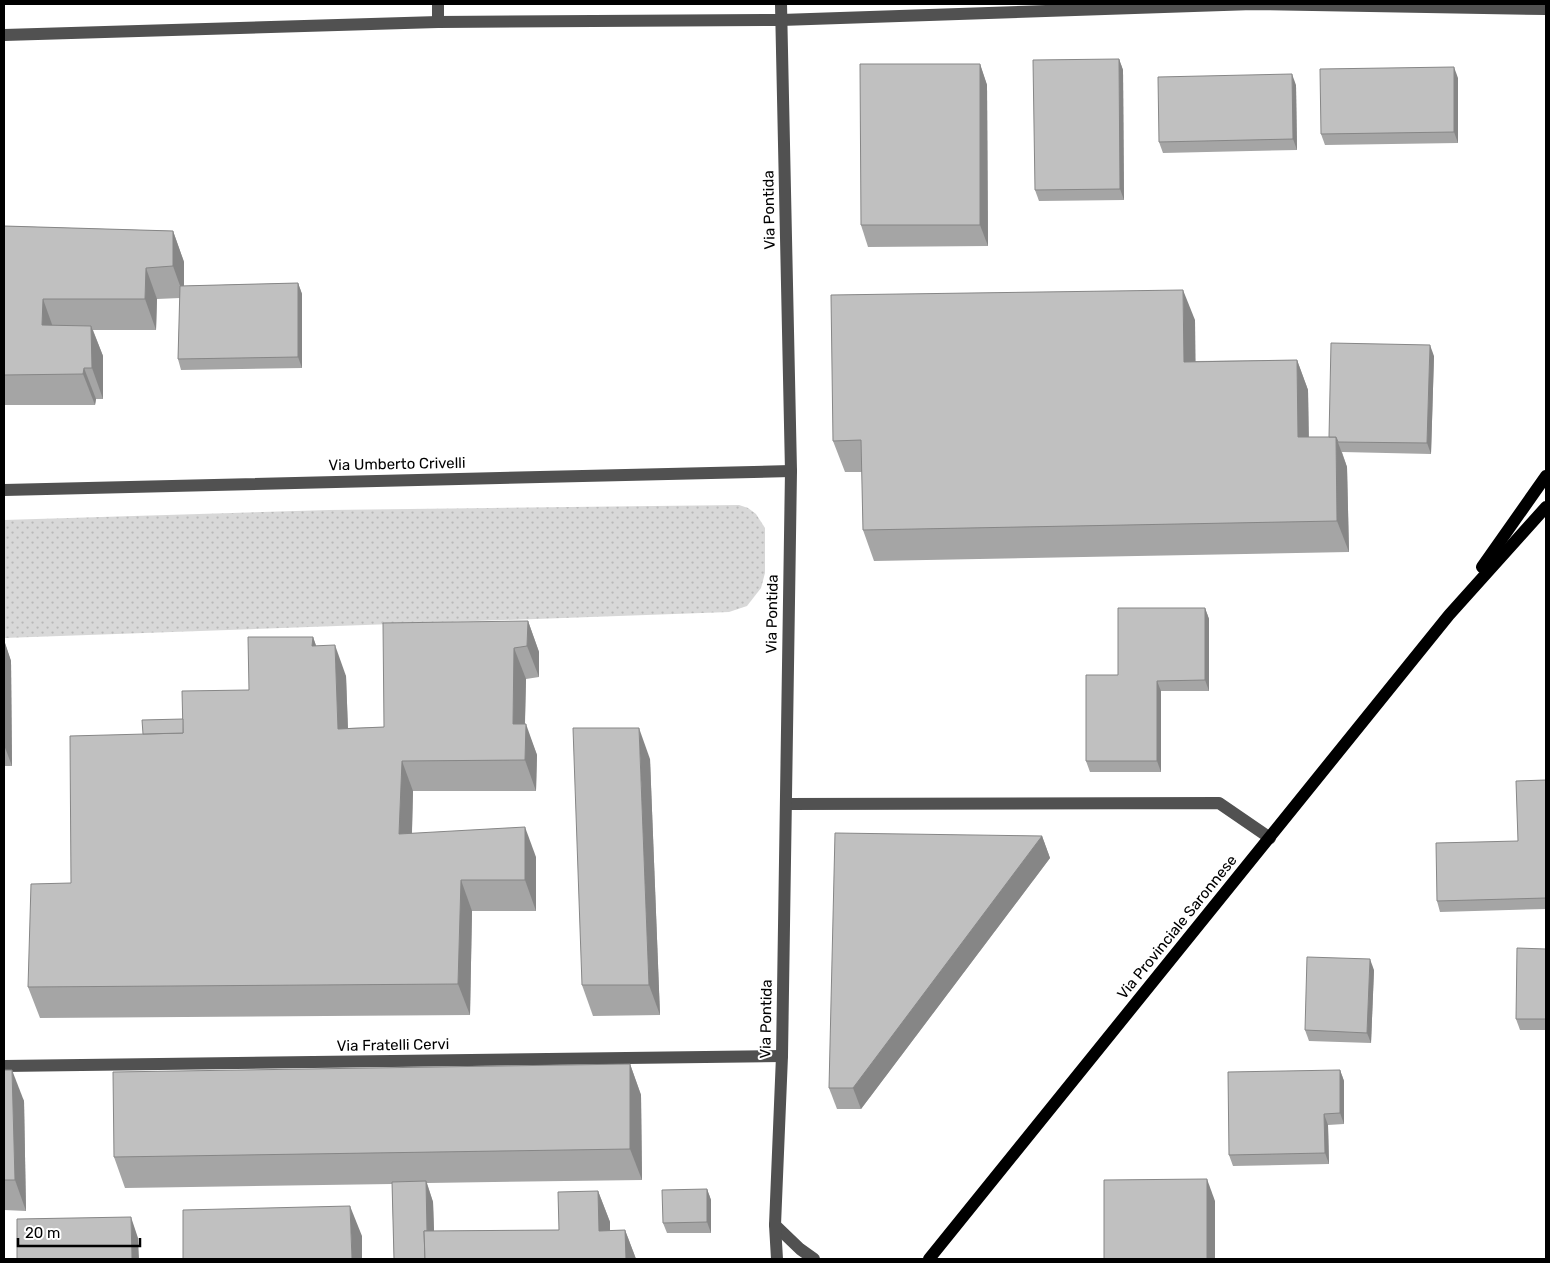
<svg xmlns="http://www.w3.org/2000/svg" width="1550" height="1263" font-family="Rubik,sans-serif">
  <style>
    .grass { fill: url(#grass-dots) }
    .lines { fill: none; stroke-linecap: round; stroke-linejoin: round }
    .minor { stroke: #515151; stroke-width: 12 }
    .major { stroke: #000; stroke-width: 12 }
    .wall { fill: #a5a5a5 }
    .shaded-wall { fill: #868686 }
    .building { fill: #c0c0c0; stroke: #868686 }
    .labels { text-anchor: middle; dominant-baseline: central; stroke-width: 4; stroke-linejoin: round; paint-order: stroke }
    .street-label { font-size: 15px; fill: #000; stroke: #fff }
  </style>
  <defs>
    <pattern id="grass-dots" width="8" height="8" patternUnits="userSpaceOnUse" patternTransform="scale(1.25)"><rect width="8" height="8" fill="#d8d8d8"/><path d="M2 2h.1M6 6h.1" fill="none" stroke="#b8b8b8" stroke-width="1.8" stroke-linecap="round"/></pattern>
  </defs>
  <rect width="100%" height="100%" fill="#fff"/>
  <!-- grass -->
  <path class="grass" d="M739,505L748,508L756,514L765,528V573L761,588L747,606L729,612L4,638V520L329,510Z"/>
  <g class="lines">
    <!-- minor -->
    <g class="minor">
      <path d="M438,4V22"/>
      <path d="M4,35L438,22L781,20L1253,4L1546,9"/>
      <path d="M4,490L791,471"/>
      <path d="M786,804L1219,803L1270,838"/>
      <path d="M4,1066L782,1056"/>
      <path d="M775,1225L800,1249L814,1259"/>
      <path d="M777,1259L775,1225L782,1056L791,471L781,4"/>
    </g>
    <!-- major -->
    <g class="major">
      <path d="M1482,567L1546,476"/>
      <path d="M929,1259L1449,615L1546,507"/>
    </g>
  </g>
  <!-- wall -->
  <g class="wall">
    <path d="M1119,59L1123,70L1124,200L1039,201L1035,190Z"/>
    <path d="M980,64L987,85L988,246L868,247L861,225Z"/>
    <path d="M1458,78V143L1325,145L1321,134Z"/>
    <path d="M1296,85L1297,150L1163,153L1159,142Z"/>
    <path d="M4,226L173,231L184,262V286L298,283L302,294V368L181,370L178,359L180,298L157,299L156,330H93L103,356V399H96L95,405H4Z"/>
    <path d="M1195,320V361L1297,360L1308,390L1309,437H1329L1434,356L1431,454L1342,452L1347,467L1349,552L874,561L863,530L862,472H845L833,441Z"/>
    <path d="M1205,608L1209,619V691H1161V772H1090L1086,761L1118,675Z"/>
    <path d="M528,621L539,652V677L526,679L525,724L537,755L536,791H413L412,833L536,857V911H472L470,1015L40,1018L28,987L71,883L143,734L183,719L249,690L313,637L316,646L346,676L348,728L384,727Z"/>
    <path d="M4,640L11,661L12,766H4Z"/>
    <path d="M650,759L660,1015L593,1016L582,985Z"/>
    <path d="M1546,780V909L1440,912L1437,901L1518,841Z"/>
    <path d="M1042,836L1050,858L861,1109H837L829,1088Z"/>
    <path d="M1546,949V1030H1520L1516,1019Z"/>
    <path d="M1374,970L1371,1043L1309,1041L1305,1030Z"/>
    <path d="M630,1064L641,1095L642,1180L427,1183L433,1202L434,1231L559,1230L598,1191L610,1222V1231L625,1230L636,1259H394L392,1184L125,1188L114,1157Z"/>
    <path d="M4,1070L24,1101L26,1211L4,1210Z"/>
    <path d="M1340,1070L1344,1081V1124L1328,1125L1329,1164L1233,1166L1229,1155Z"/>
    <path d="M707,1189L711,1200V1233H667L663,1223Z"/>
  </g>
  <!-- shaded-wall -->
  <g class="shaded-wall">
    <path d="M1119,59L1123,70L1124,200L1120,189Z"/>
    <path d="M980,64L987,85L988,246L980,225Z"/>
    <path d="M1454,67L1458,78V143L1454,132Z"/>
    <path d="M1292,74L1296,85L1297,150L1293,139Z"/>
    <path d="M173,231L184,262V297L173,266Z"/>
    <path d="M146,268L157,299L156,330L145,299Z"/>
    <path d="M298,283L302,294V368L298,357Z"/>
    <path d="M1183,290L1195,320L1196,392L1184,362Z"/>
    <path d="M43,299L54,330L42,325Z"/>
    <path d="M91,326L103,356V399L92,368Z"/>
    <path d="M1430,345L1434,356L1431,454L1427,443Z"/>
    <path d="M1297,360L1308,390L1309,468L1298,437Z"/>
    <path d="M84,368L96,399L95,405L83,374Z"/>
    <path d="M1336,437L1347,467L1349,552L1337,521Z"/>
    <path d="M1205,608L1209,619V691L1205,680Z"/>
    <path d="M528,621L539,652V677L527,646Z"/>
    <path d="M313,637L324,668L312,646Z"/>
    <path d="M4,640L11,661L12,766L4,745Z"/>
    <path d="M335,645L346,676L349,760L338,729Z"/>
    <path d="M514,648L526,679L524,755L513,724Z"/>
    <path d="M1157,681L1161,691V772L1157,761Z"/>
    <path d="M526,724L537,755L536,791L525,760Z"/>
    <path d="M639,728L650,759L660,1015L649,985Z"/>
    <path d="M402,761L413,791L411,864L399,834Z"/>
    <path d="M525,827L536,857V911L525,880Z"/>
    <path d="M1042,836L1050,858L861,1109L853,1088Z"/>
    <path d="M461,880L472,911L470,1015L458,984Z"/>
    <path d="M1370,959L1374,970L1371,1043L1367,1033Z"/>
    <path d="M630,1064L641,1095L642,1180L630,1149Z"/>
    <path d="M12,1070L24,1101L26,1211L15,1180Z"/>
    <path d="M1340,1070L1344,1081V1124L1340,1113Z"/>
    <path d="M1324,1114L1328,1125L1329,1164L1325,1153Z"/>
    <path d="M1207,1179L1215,1201V1259H1207Z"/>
    <path d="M426,1181L433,1202L435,1259H428Z"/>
    <path d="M707,1189L711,1200V1233L707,1222Z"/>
    <path d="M598,1191L610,1222V1259L599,1231Z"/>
    <path d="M350,1206L362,1236V1259H352Z"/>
    <path d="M131,1217L138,1238L139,1259H132Z"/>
    <path d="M625,1230L636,1259H626Z"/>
  </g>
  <!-- building -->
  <g class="building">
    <path d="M1119,59L1120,189L1035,190L1033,60Z"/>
    <path d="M860,64H980V225H861Z"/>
    <path d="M1454,67V132L1321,134L1320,69Z"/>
    <path d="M1292,74L1293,139L1159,142L1158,77Z"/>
    <path d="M4,226L173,231V266L146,268L145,299H43L42,325L91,326L92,368H84L83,374L4,375Z"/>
    <path d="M298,283V357L178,359L180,286Z"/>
    <path d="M1183,290L1184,362L1297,360L1298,437H1336L1337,521L863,530L861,440L833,441L831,295Z"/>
    <path d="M1331,343L1430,345L1427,443L1338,442L1336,437H1329Z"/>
    <path d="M1118,608H1205V680L1157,681V761H1086V675H1118Z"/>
    <path d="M528,621L527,646L514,648L513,724H526L525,760L402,761L399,834L525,827V880H461L458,984L28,987L31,884L71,883L70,736L183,733L182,691L249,690L248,637H313L312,646L335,645L338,729L384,727L383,623Z"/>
    <path d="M183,719V733L143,734L142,720Z"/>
    <path d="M573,728H639L649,985H582Z"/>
    <path d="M1546,780V898L1437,901L1436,843L1518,841L1516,781Z"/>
    <path d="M835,833L1042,836L853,1088H829Z"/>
    <path d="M1517,948L1546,949V1019H1516Z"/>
    <path d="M1307,957L1370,959L1367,1033L1305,1030Z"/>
    <path d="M630,1064V1149L114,1157L113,1072Z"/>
    <path d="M4,1070H12L15,1180H4Z"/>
    <path d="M1340,1070V1113L1324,1114L1325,1153L1229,1155L1228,1072Z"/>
    <path d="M1207,1179V1259H1104V1180Z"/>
    <path d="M426,1181L427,1231H424L425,1259H394L392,1182Z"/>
    <path d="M707,1189V1222L663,1223L662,1190Z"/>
    <path d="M598,1191L599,1231L625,1230L626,1259H425L424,1231L559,1230L558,1192Z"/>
    <path d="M350,1206L352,1259H183V1210Z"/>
    <path d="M131,1217L132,1259H17V1219Z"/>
  </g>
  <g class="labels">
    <!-- street labels -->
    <g class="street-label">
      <text transform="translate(769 210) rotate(-91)">Via Pontida</text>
      <text transform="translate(397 464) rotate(-1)">Via Umberto Crivelli</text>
      <text transform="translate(772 614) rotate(-89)">Via Pontida</text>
      <text transform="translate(1177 927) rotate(-51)">Via Provinciale Saronnese</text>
      <text transform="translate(766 1019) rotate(-89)">Via Pontida</text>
      <text transform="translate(393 1045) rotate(-1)">Via Fratelli Cervi</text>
    </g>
  </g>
  <!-- border -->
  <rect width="1550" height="1263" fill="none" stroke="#000000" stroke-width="10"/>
  <!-- scale -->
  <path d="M18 1238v8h122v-8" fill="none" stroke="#000000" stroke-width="2.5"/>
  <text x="25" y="1238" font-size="15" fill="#000000" stroke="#ffffff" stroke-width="4" paint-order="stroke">20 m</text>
</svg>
